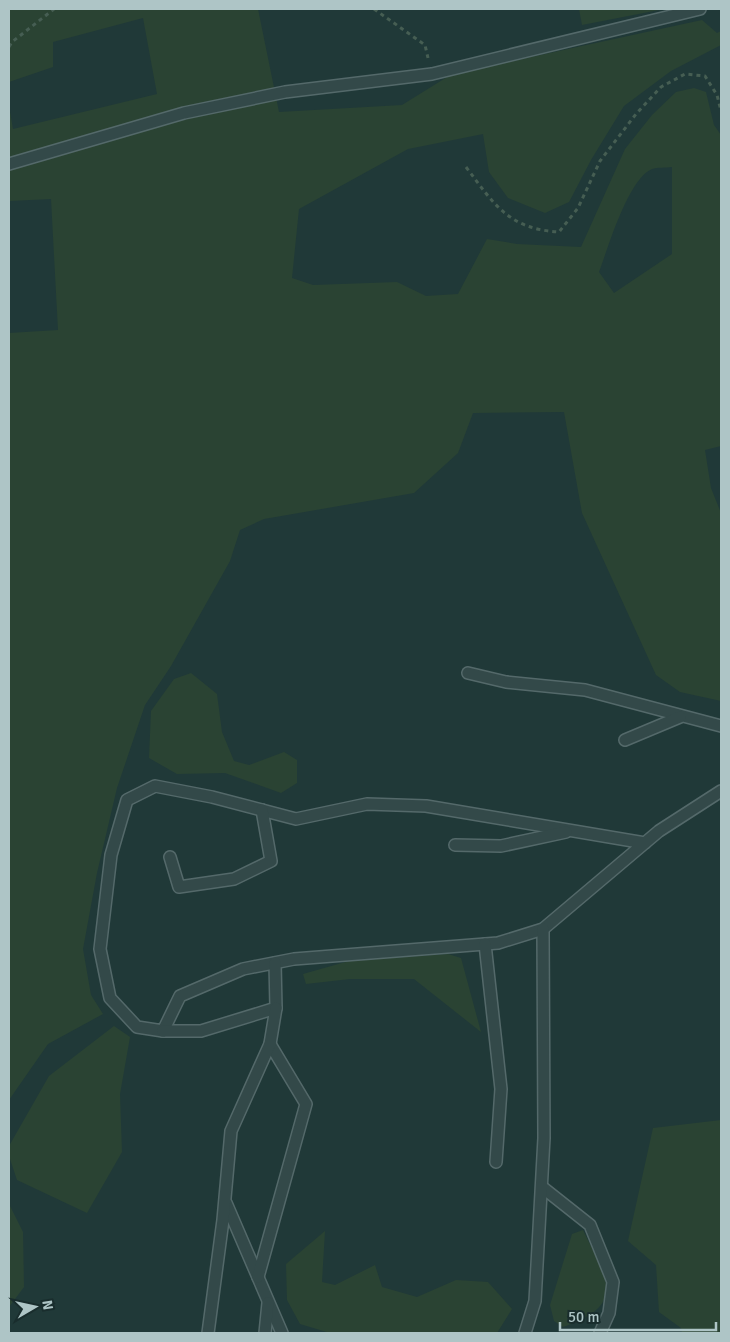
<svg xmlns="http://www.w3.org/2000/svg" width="730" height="1342" font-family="Signika,sans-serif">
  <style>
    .green { fill: #2a4333; fill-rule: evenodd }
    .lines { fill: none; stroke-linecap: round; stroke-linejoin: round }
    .service-casing { stroke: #54696a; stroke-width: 14 }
    .path { stroke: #465e53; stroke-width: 3; stroke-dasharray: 4 4; stroke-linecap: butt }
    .service { stroke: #334949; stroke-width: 11 }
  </style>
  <rect width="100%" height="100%" fill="#203938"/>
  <!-- green -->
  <g class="green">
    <path d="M9,9H258L279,112L402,105L452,74L702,20L717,33L721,31V45L671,71L624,106L591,160L569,202L545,213L508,198L489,172L483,134L408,149L299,209L292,278L313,285L397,282L426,296L458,294L487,239L517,244L581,247L625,149L652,115L676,92L694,88L706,92L714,125L721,135V446L705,450L711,488L721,513V701L680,692L656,675L582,513L564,412L473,413L458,453L414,493L264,519L240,530L230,561L171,666L145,705L117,788L97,873L83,949L91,995L103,1014L48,1044L9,1100V333L58,330L51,199L9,201V106L13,129L157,94L143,18L53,42V67L9,82ZM672,167V254L614,293L599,272C608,248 628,179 652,169C657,167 666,168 672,167Z"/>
    <path d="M579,9H664L582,25Z"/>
    <path d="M191,673L217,694L222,732L234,761L249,765L284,752L297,760V783L281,793L225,773L177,774L149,758L151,711L174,679Z"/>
    <path d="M448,954L461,958L481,1032L414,979H350L306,984L303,974L349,961Z"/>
    <path d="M114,1026L130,1037L120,1094L122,1152L87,1213L17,1180L9,1156V1146L49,1076Z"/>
    <path d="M721,1120V1333H682L681,1328L659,1312L656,1265L628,1241L653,1128Z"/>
    <path d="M9,1204L23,1232L24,1287L9,1307Z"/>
    <path d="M583,1230C606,1278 629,1304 563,1327L554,1321L550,1305L572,1234Z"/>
    <path d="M325,1231L322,1282L335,1285L375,1265L382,1287L417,1297L456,1280L488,1282L512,1309L497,1333H330L300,1324L287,1300L286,1264Z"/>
  </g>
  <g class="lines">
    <!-- service casing -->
    <g class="service-casing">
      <g id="service">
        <path d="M9,164L184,113L285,92L432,74L700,9"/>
        <path d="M468,673L506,682L585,690L721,726"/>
        <path d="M625,740L680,717"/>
        <path d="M645,843L426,806L367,804L296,819L212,797L155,786L127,800L111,855L100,949L110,998L137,1027L163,1031L180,996L243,969L294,959L498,943L543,929L659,831L721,791"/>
        <path d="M455,845L501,846L566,832"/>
        <path d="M170,857L179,887L234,879L271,861L262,810"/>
        <path d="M485,944L501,1089L496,1162"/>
        <path d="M163,1031H201L276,1008L275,963"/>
        <path d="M542,1187L590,1225L613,1282L609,1313L600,1333"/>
        <path d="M226,1203L282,1333"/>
        <path d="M258,1277L306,1104L270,1044"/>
        <path d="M208,1333L223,1220L231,1131L270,1044L276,1008"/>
        <path d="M265,1333L268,1303"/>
        <path d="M525,1333L535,1301L544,1138L543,929"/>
      </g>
    </g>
    <!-- path -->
    <g class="path">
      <path d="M374,9L425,45L428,58"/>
      <path d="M9,47L12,42L54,9"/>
      <path d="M466,167C494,204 508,229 559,232L578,208L600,161L636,114L661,87L685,74L705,76L717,95L721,111"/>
    </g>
    <!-- service -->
    <use href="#service" class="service"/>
  </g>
  <!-- border -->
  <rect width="730" height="1342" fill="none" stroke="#aec5c6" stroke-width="20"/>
  <!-- north arrow -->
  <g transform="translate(35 1307) rotate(81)" stroke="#192d2d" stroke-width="4" paint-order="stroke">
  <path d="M0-4L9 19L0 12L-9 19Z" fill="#aec5c6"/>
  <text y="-8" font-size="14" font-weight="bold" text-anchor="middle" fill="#aec5c6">N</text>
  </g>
  <!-- scale -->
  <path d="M560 1322v8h156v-8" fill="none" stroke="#aec5c6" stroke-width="2.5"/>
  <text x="568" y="1322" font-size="15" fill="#aec5c6" stroke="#192d2d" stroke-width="4" paint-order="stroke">50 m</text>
</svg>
